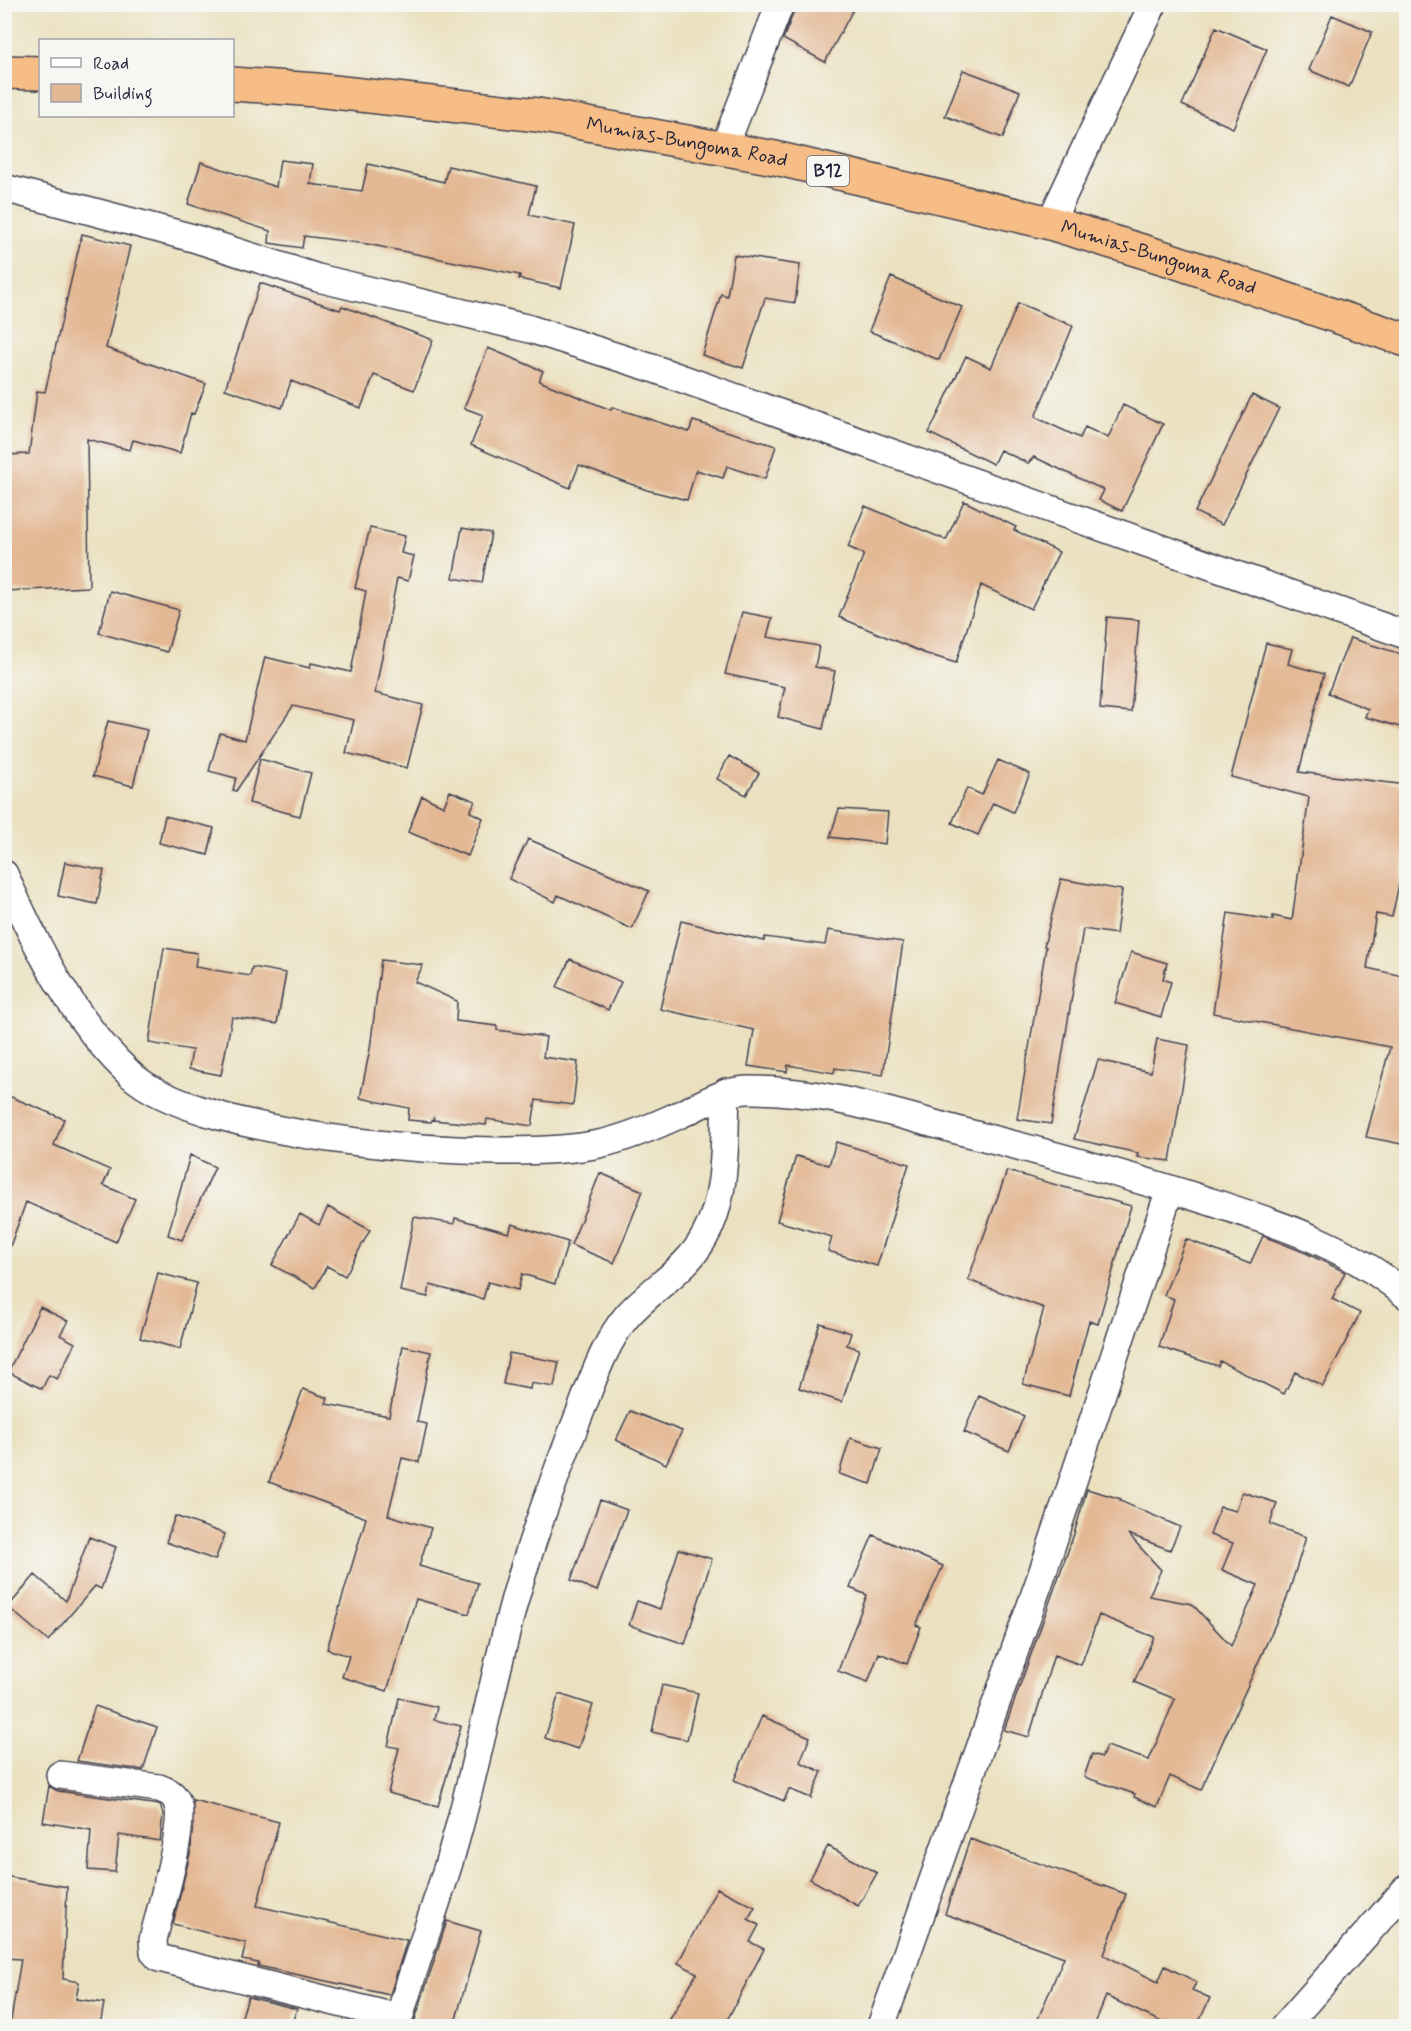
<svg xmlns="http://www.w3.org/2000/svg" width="1411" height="2031" font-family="Mynerve,sans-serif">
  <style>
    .building { fill: #e3b894 }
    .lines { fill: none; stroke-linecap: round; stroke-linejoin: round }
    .minor-casing { stroke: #403f4f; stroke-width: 30 }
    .trunk-casing { stroke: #403f4f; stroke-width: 36 }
    .minor { stroke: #fff; stroke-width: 27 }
    .trunk { stroke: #f6be86; stroke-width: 33 }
    .labels { text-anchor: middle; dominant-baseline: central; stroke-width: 5; stroke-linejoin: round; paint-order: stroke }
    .shield { fill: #f6f6f2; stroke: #626272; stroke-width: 1.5 }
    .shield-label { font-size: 18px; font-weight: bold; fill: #22223b }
    .street-label { font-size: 20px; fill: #22223b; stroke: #f6f6f2 }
  </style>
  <rect width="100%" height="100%" fill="#f6f6f2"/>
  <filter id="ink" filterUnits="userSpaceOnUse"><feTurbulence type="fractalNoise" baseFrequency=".0167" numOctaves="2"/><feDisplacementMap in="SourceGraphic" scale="12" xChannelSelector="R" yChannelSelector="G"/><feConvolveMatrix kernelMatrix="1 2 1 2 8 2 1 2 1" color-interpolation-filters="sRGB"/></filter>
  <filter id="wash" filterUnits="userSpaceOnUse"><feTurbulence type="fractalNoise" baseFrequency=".008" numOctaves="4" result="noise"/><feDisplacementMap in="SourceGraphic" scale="24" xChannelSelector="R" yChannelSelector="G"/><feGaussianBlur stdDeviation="1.35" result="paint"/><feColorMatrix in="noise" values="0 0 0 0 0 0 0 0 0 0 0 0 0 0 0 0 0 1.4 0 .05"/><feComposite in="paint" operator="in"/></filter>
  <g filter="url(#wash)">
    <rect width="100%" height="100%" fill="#ebe1c0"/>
    <g id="blocks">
      <path class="building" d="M 797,4 L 856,4 L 825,62 L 783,39 Z
        M 1332,15 L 1372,32 L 1349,87 L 1309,70 Z
        M 1216,27 L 1267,49 L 1233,128 L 1182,105 Z
        M 963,70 L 1020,91 L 1003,138 L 945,116 Z
        M 280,160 L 313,164 L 310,184 L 362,191 L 368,164 L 444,182 L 448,166 L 536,186 L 529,215 L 575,225 L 561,288 L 519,279 L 520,275 L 367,244 L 304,236 L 302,248 L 269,243 L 270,231 L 188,204 L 201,162 L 276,187 Z
        M 82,234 L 130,246 L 106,348 L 206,384 L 194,414 L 191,413 L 180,453 L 133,440 L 130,450 L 87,439 L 89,587 L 4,591 L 4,455 L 29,454 L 37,391 L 45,392 Z
        M 734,255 L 800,265 L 795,303 L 765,298 L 743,368 L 702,355 L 721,294 L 727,296 Z
        M 891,277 L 962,307 L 939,360 L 869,331 Z
        M 260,283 L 340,310 L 342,306 L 433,340 L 414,390 L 374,375 L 361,408 L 291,381 L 282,408 L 225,389 Z
        M 1018,303 L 1073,326 L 1035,417 L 1080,438 L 1085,427 L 1108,438 L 1123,405 L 1163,424 L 1122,511 L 1099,500 L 1104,490 L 1034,457 L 1028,463 L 1000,450 L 993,464 L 929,433 L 966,356 L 991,368 Z
        M 488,348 L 543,371 L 539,381 L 611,410 L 612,407 L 689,432 L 693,421 L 776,446 L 765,479 L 727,466 L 723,478 L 696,470 L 687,500 L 647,490 L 579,465 L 570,488 L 471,445 L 483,415 L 464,408 Z
        M 1252,395 L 1279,408 L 1222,525 L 1195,512 Z
        M 964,501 L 1016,527 L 1014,530 L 1059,552 L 1031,609 L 981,585 L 956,663 L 924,653 L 839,617 L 864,554 L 848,547 L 865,506 L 946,540 Z
        M 370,528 L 405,536 L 401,553 L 414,556 L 408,581 L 397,578 L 375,693 L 423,705 L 407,768 L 346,753 L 354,720 L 293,706 L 236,791 L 233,790 L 236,778 L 209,771 L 220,733 L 245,740 L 265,657 L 310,668 L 311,663 L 351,672 L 366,591 L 355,588 Z
        M 462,528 L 491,533 L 482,583 L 453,578 Z
        M 110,591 L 179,610 L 167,652 L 99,633 Z
        M 742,612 L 772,618 L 767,637 L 819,646 L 815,667 L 835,671 L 823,729 L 778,717 L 785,687 L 725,674 Z
        M 1107,617 L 1139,620 L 1131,712 L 1100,709 Z
        M 1350,638 L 1407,656 L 1407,729 L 1365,717 L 1368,709 L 1328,693 Z
        M 1266,643 L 1292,649 L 1288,664 L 1324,674 L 1299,772 L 1407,785 L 1407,847 L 1392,917 L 1376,914 L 1367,968 L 1407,977 L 1407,1145 L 1366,1137 L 1390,1047 L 1213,1013 L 1228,913 L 1273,920 L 1273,916 L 1292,920 L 1309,797 L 1231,777 Z
        M 108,721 L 147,730 L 133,786 L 93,776 Z
        M 729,756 L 759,773 L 746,795 L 717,779 Z
        M 260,759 L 311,773 L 300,816 L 249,803 Z
        M 998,760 L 1030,774 L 1013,812 L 993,803 L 978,835 L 952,823 L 967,788 L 982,795 Z
        M 450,791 L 475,801 L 470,812 L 483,818 L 468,856 L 408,832 L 422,796 L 444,806 Z
        M 839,809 L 888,812 L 885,844 L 830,837 Z
        M 165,816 L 214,828 L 208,855 L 159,843 Z
        M 528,839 L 649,891 L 632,929 L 558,895 L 555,902 L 509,879 Z
        M 65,862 L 104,870 L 97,904 L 58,896 Z
        M 1061,879 L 1122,890 L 1116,934 L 1083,929 L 1051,1124 L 1017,1119 L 1046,947 L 1044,946 Z
        M 681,921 L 764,941 L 765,937 L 825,945 L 828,930 L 903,942 L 883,1075 L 835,1068 L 834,1073 L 788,1065 L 787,1072 L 748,1066 L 754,1030 L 660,1009 Z
        M 164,948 L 197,953 L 195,967 L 250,976 L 252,967 L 286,973 L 277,1024 L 232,1017 L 221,1075 L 189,1069 L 192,1050 L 149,1043 Z
        M 1131,952 L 1167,963 L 1163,979 L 1171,982 L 1161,1017 L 1115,1003 Z
        M 570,959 L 621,982 L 608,1010 L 557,987 Z
        M 381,960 L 423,965 L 415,982 L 457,1001 L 456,1021 L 497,1026 L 497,1030 L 546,1037 L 543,1057 L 578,1062 L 573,1105 L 536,1100 L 532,1126 L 487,1119 L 486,1125 L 433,1120 L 434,1117 L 431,1122 L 408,1120 L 409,1108 L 360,1098 L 370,1049 Z
        M 1157,1039 L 1189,1045 L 1170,1161 L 1137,1157 L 1138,1153 L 1074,1139 L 1098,1060 L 1151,1072 Z
        M 4,1094 L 64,1119 L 54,1145 L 110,1170 L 103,1185 L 135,1199 L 116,1242 L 26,1202 L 8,1252 L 4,1251 Z
        M 836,1142 L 909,1164 L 877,1266 L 828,1251 L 832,1237 L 777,1221 L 796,1156 L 829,1165 Z
        M 190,1155 L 215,1167 L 182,1240 L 168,1235 Z
        M 1007,1171 L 1131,1206 L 1098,1324 L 1089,1321 L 1069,1396 L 1023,1384 L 1044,1308 L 968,1280 Z
        M 600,1173 L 643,1191 L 614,1263 L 571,1245 Z
        M 328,1207 L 370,1230 L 345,1276 L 327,1266 L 315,1288 L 272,1265 L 300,1214 L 319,1225 Z
        M 414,1217 L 454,1224 L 455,1218 L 509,1233 L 512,1224 L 568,1242 L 555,1284 L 522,1274 L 518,1290 L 488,1282 L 483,1299 L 430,1285 L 428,1297 L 400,1291 Z
        M 1263,1236 L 1306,1253 L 1345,1272 L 1332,1299 L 1360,1313 L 1323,1386 L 1295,1372 L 1284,1394 L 1220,1361 L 1218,1366 L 1159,1347 L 1174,1299 L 1164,1295 L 1186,1239 L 1250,1264 Z
        M 158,1273 L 197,1283 L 180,1349 L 140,1338 Z
        M 40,1307 L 68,1321 L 60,1335 L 75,1343 L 57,1379 L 49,1375 L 42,1389 L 8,1372 Z
        M 820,1323 L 851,1333 L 847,1345 L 859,1349 L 842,1402 L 799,1388 Z
        M 403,1346 L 431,1352 L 417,1422 L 427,1424 L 419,1462 L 402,1458 L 388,1515 L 431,1528 L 419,1566 L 478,1583 L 469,1614 L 416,1599 L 387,1691 L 342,1677 L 349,1656 L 327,1649 L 366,1518 L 269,1482 L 303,1389 L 328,1398 L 326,1404 L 389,1416 Z
        M 509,1353 L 559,1362 L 554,1387 L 531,1383 L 530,1389 L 503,1384 Z
        M 979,1396 L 1024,1416 L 1009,1451 L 964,1432 Z
        M 630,1411 L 682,1431 L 666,1464 L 616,1440 Z
        M 850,1438 L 882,1448 L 871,1484 L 839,1474 Z
        M 1087,1489 L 1121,1499 L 1120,1501 L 1180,1527 L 1170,1550 L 1128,1534 L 1161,1570 L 1149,1596 L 1192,1604 L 1231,1646 L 1258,1585 L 1222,1570 L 1233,1543 L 1210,1535 L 1220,1507 L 1236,1511 L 1242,1492 L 1277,1503 L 1270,1524 L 1306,1537 L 1287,1598 L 1201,1790 L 1170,1776 L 1157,1807 L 1134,1797 L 1135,1794 L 1084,1777 L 1092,1754 L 1102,1757 L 1106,1746 L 1149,1760 L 1175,1699 L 1134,1682 L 1154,1637 L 1099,1615 L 1081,1665 L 1054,1655 L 1029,1737 L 1004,1730 L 1074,1534 Z
        M 600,1500 L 627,1510 L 597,1591 L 571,1580 Z
        M 175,1516 L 225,1534 L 215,1560 L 166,1542 Z
        M 873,1535 L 943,1566 L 916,1625 L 921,1627 L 907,1664 L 879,1653 L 868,1682 L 838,1671 L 867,1595 L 850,1588 Z
        M 89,1537 L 116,1547 L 101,1589 L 95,1586 L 48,1641 L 8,1607 L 35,1575 L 66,1601 Z
        M 679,1549 L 712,1559 L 685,1644 L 629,1625 L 637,1601 L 660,1609 Z
        M 662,1685 L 698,1693 L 687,1740 L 652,1732 Z
        M 559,1694 L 593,1705 L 578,1749 L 545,1738 Z
        M 399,1698 L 437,1707 L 434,1720 L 461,1726 L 438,1806 L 388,1793 L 399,1748 L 388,1746 Z
        M 95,1706 L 157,1727 L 143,1770 L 77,1761 Z
        M 762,1716 L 810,1737 L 800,1762 L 822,1772 L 811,1798 L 789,1789 L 784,1801 L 734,1780 Z
        M 49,1786 L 58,1791 L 160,1805 L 163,1814 L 160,1841 L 119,1835 L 115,1872 L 88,1870 L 91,1830 L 43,1822 Z
        M 193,1800 L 279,1822 L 257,1906 L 407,1940 L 390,1995 L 258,1966 L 259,1963 L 242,1960 L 246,1943 L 173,1924 L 191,1850 Z
        M 970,1839 L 1126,1894 L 1104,1955 L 1158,1982 L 1165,1966 L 1197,1982 L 1192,1990 L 1210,1998 L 1197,2026 L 1170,2026 L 1106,1996 L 1094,2026 L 1035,2026 L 1064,1957 L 945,1914 Z
        M 828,1846 L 877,1873 L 858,1906 L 810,1879 Z
        M 4,1876 L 67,1887 L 63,1979 L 79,1982 L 76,1999 L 104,2003 L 100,2026 L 10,2026 L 21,1959 L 4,1958 Z
        M 717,1888 L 755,1907 L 748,1919 L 759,1925 L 750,1942 L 764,1949 L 724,2026 L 666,2026 L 697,1973 L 678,1963 Z
        M 447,1921 L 481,1931 L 454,2026 L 413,2026 Z
        M 248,1997 L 297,2009 L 291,2026 L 239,2026 Z"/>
    </g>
  </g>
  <g filter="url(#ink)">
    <use href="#blocks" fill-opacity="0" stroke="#403f4f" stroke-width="1.5"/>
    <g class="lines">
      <defs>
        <path id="minor" d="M 724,148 L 780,4
          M 4,188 L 193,238 L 318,278 L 530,329 L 652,368 L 1406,635
          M 1050,223 L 1153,4
          M 4,874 C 35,944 73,1021 130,1074 C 202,1141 503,1164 599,1144 C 627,1138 655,1126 681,1114 C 703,1104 722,1091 747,1090 C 824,1089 898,1115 972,1134 C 1051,1154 1130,1176 1208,1201 C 1279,1224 1349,1246 1406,1295
          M 60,1775 L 159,1788 C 167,1791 173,1793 177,1802 C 187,1823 159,1913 153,1940 L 154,1952 L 159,1958 L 399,2018
          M 397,2026 C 414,1963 439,1901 456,1838 C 478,1760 493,1680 514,1602 C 532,1537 556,1473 581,1410 C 593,1379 606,1340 628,1315 C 653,1287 687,1270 705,1236 C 728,1195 724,1138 726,1092
          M 881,2026 L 1041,1577 L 1170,1189
          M 1285,2026 L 1406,1889"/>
        <g id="trunk">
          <path d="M 4,72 L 40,73"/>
          <path id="s1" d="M 232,84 L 316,90 L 538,115 L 775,158 L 1050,223 L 1168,259 L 1406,340"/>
        </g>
      </defs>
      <use href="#minor" class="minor-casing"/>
      <use href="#trunk" class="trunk-casing"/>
      <use href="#minor" class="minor"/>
      <use href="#trunk" class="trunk"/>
    </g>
  </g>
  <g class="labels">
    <rect class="shield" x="807" y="156" width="42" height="30" rx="4.5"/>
    <g class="shield-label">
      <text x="828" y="171">B12</text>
    </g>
    <g class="street-label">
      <text stroke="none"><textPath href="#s1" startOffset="459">Mumias-Bungoma Road</textPath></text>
      <text stroke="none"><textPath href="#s1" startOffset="945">Mumias-Bungoma Road</textPath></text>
    </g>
  </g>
  <rect width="1411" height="2031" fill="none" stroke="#f6f6f2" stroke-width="24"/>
  <rect x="39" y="39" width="195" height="78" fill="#f6f6f2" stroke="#a1a1a9" stroke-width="1.5"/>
  <rect x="51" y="58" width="30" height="9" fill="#ffffff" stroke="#a1a1a9" stroke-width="1.5"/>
  <text x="93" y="69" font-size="18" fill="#22223b">Road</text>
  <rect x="51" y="84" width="30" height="18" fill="#e3b894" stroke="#a1a1a9" stroke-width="1.5"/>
  <text x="93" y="99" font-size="18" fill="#22223b">Building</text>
</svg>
